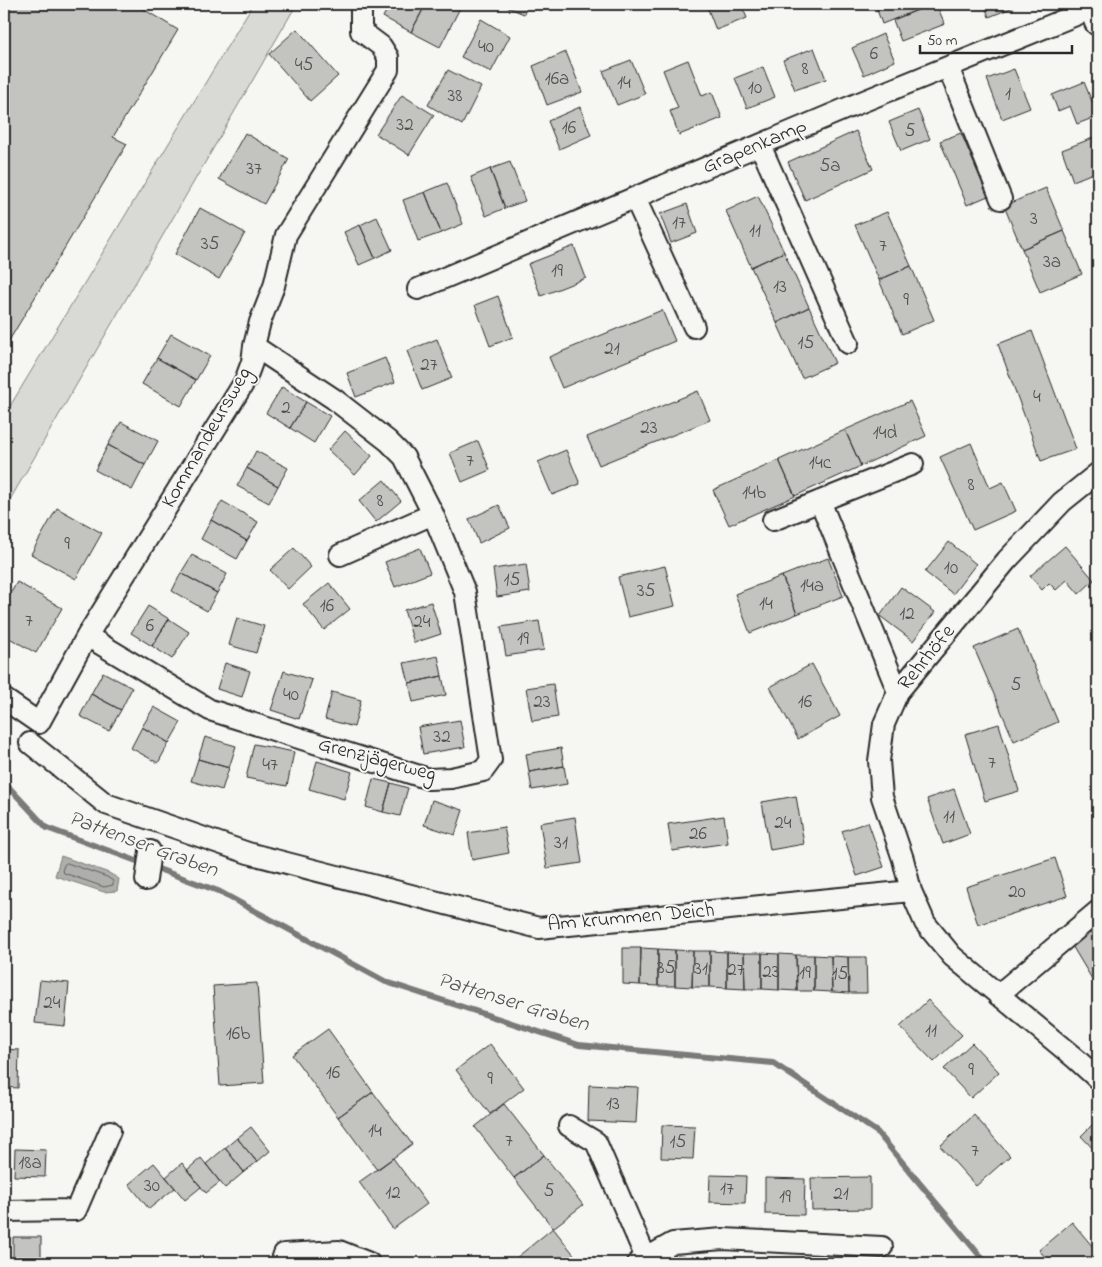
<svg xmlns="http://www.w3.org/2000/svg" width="1102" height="1267" font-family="'Indie Flower',sans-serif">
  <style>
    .green { fill: #d9d9d5; stroke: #828280 }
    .water { fill: #aeaeab; stroke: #7a7a78 }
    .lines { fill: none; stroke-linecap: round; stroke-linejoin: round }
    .shore { stroke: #5f5f5e; stroke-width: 1 }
    .stream { stroke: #7a7a78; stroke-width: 6 }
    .building { fill: #c3c3c0; stroke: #2b2b2b }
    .minor-casing { stroke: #2b2b2b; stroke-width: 24 }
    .major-casing { stroke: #2b2b2b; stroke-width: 30 }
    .minor { stroke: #f6f6f2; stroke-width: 20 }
    .major { stroke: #f6f6f2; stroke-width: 26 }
    .labels { text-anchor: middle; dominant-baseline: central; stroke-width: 4; stroke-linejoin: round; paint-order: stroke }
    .number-label { font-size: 19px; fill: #515150 }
    .street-label { font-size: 21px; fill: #2b2b2b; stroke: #f6f6f2 }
    .water-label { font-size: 22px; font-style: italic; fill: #525251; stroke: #f6f6f2 }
  </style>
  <rect width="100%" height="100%" fill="#f6f6f2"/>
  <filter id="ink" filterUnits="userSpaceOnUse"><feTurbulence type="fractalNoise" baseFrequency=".02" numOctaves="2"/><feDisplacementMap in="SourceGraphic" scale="10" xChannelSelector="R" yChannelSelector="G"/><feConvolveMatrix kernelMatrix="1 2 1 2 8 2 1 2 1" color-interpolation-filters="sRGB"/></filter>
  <g filter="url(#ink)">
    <path class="green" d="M 253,4 L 287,4 L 295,7 L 4,510 L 4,416 Z"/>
    <path class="water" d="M 61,856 L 109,873 L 119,879 L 117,891 L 104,892 L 55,876 Z"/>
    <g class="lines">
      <path class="shore" d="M 67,863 L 107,877 L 113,881 L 113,885 L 104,887 L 64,873 L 62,871 L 64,865 Z"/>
      <path class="stream" d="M 4,782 L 47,828 L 218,891 L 386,982 L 579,1045 L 773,1063 L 877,1132 L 986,1263"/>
    </g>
    <path class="building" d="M 4,4 L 135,4 L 178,30 L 113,137 L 127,144 L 4,349 Z
      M 390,4 L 426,4 L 411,32 L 383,17 Z
      M 426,4 L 462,4 L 440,47 L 411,32 Z
      M 500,4 L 528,4 L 524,14 Z
      M 706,4 L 741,4 L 747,18 L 716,30 Z
      M 875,4 L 920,4 L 922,8 L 882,24 Z
      M 933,4 L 936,4 L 945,24 L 901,41 L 893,20 Z
      M 984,4 L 1021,4 L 989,17 Z
      M 481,19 L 510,36 L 491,72 L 461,57 Z
      M 297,29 L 338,76 L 310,101 L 269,54 Z
      M 883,34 L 895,61 L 864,75 L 852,48 Z
      M 814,48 L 826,79 L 795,90 L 783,60 Z
      M 566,52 L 582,92 L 547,105 L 533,66 Z
      M 631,60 L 645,94 L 617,105 L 603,71 Z
      M 688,60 L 702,96 L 712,92 L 722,118 L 679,135 L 670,111 L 678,108 L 663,70 Z
      M 763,67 L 775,97 L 747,108 L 735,78 Z
      M 1014,69 L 1030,108 L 1002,119 L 987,79 Z
      M 448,70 L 481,87 L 462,125 L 428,105 Z
      M 1084,82 L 1098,116 L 1077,124 L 1070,106 L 1058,111 L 1052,95 Z
      M 402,95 L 434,115 L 409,155 L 376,134 Z
      M 580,107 L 591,135 L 559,149 L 548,121 Z
      M 918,110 L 930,139 L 901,151 L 889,122 Z
      M 856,131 L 873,169 L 805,200 L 788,162 Z
      M 245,133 L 289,159 L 264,204 L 219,179 Z
      M 961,133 L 988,196 L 967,205 L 940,141 Z
      M 1098,136 L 1098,171 L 1073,181 L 1062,150 Z
      M 510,162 L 525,201 L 505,208 L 490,169 Z
      M 490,169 L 505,208 L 486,216 L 471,177 Z
      M 447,183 L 463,224 L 441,233 L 425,192 Z
      M 1046,188 L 1064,231 L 1022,249 L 1004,206 Z
      M 425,192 L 441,233 L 418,241 L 403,200 Z
      M 758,196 L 784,252 L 751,267 L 726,211 Z
      M 687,204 L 697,233 L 671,243 L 660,214 Z
      M 200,208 L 245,233 L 219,279 L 175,254 Z
      M 887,212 L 911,266 L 879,280 L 855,225 Z
      M 377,217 L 392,250 L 375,258 L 360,225 Z
      M 360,225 L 375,258 L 359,265 L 344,232 Z
      M 1064,231 L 1082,274 L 1040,292 L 1022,249 Z
      M 574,246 L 586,278 L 541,296 L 528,264 Z
      M 784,252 L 809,307 L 777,323 L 751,267 Z
      M 911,266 L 934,320 L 902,334 L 879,280 Z
      M 498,296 L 513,337 L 490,346 L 475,305 Z
      M 809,307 L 835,363 L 802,378 L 777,323 Z
      M 662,310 L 675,341 L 562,388 L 549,357 Z
      M 1032,331 L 1076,449 L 1041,461 L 998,344 Z
      M 171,334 L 210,356 L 196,380 L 157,358 Z
      M 437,339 L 452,378 L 422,390 L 407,351 Z
      M 157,358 L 196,380 L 181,406 L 142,384 Z
      M 385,358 L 395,382 L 356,397 L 347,373 Z
      M 282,387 L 306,402 L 290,428 L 266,413 Z
      M 698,391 L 710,420 L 599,465 L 587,437 Z
      M 910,401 L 926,436 L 861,466 L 845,430 Z
      M 306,402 L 330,416 L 314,443 L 290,428 Z
      M 121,422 L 158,441 L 145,465 L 108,445 Z
      M 845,430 L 861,466 L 795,496 L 779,460 Z
      M 345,431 L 372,456 L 355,475 L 328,450 Z
      M 478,441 L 490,470 L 462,482 L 450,453 Z
      M 971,443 L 990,488 L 1003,482 L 1016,511 L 973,530 L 940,457 Z
      M 108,445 L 145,465 L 132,490 L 95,470 Z
      M 566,450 L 580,484 L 552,495 L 538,462 Z
      M 256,451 L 288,468 L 278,486 L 247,468 Z
      M 779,460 L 795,496 L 729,525 L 713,490 Z
      M 247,468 L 278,486 L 269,503 L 237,486 Z
      M 384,480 L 401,501 L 376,522 L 359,501 Z
      M 222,501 L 258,522 L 247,541 L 211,520 Z
      M 499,505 L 510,528 L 479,543 L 469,519 Z
      M 57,508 L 102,533 L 76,579 L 31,554 Z
      M 211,520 L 247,541 L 237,559 L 201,539 Z
      M 949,542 L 976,564 L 953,594 L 925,572 Z
      M 1065,546 L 1094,580 L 1079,594 L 1067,580 L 1056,590 L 1049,583 L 1042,590 L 1030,576 Z
      M 294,548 L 311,567 L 288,589 L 270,570 Z
      M 420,548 L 430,573 L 395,587 L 385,562 Z
      M 192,555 L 227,574 L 217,593 L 181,573 Z
      M 828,558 L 843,596 L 797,614 L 782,576 Z
      M 526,564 L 530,592 L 497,597 L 493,569 Z
      M 665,566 L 675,606 L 628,617 L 618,577 Z
      M 181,573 L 217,593 L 207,611 L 172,591 Z
      M 782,576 L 797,614 L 750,633 L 735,594 Z
      M 17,582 L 62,608 L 36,653 L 4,635 L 4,605 Z
      M 329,583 L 350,609 L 324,630 L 303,604 Z
      M 901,587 L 935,612 L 913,641 L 880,616 Z
      M 431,602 L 441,634 L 414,643 L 404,610 Z
      M 148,606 L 169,619 L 152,646 L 131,633 Z
      M 237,618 L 264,626 L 256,653 L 229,645 Z
      M 169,619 L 189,632 L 172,659 L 152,646 Z
      M 539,621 L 544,650 L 506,656 L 501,627 Z
      M 1018,629 L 1058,722 L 1014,741 L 974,648 Z
      M 438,656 L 442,676 L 409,683 L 404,663 Z
      M 225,663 L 250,671 L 242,697 L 217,689 Z
      M 812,664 L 840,716 L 798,739 L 770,687 Z
      M 284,671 L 312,680 L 299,719 L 271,710 Z
      M 103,672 L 132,688 L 121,710 L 91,694 Z
      M 442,676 L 446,695 L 413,702 L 409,683 Z
      M 553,684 L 558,717 L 532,721 L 526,688 Z
      M 332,692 L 361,700 L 354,727 L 325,719 Z
      M 91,694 L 121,710 L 109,731 L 80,716 Z
      M 154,707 L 181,722 L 169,743 L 142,727 Z
      M 460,720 L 465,747 L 423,754 L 418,727 Z
      M 999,724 L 1019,791 L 985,801 L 965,734 Z
      M 142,727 L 169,743 L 158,763 L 131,748 Z
      M 205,737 L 236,746 L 229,768 L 198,759 Z
      M 254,744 L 294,752 L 287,786 L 246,778 Z
      M 561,748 L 564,766 L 529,772 L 526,754 Z
      M 198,759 L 229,768 L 222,790 L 191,781 Z
      M 317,761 L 352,772 L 344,799 L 309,789 Z
      M 564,766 L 567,784 L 532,790 L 529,772 Z
      M 373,779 L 391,783 L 383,812 L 366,807 Z
      M 391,783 L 408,788 L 400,816 L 383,812 Z
      M 954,789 L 970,834 L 943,844 L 927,799 Z
      M 796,796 L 804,844 L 770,850 L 762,802 Z
      M 432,800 L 463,810 L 455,835 L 424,825 Z
      M 724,816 L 728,843 L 672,851 L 668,824 Z
      M 575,817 L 582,863 L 547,868 L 540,823 Z
      M 868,822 L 884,867 L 857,876 L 842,831 Z
      M 504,827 L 509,853 L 472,860 L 468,833 Z
      M 1055,858 L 1067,896 L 978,925 L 966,887 Z
      M 1098,928 L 1098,989 L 1071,944 Z
      M 623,948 L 641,948 L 640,985 L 623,984 Z
      M 641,948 L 658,949 L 658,986 L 640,985 Z
      M 658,949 L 675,950 L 675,986 L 658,986 Z
      M 675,950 L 693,951 L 692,987 L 675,986 Z
      M 693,951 L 710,951 L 710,987 L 692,987 Z
      M 710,951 L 727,952 L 727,988 L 710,987 Z
      M 727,952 L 744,953 L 745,989 L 727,988 Z
      M 744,953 L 762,953 L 762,989 L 745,989 Z
      M 762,953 L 779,954 L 779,990 L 762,989 Z
      M 779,954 L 796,955 L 797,991 L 779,990 Z
      M 796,955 L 814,955 L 814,991 L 797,991 Z
      M 814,955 L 831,956 L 832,992 L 814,991 Z
      M 831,956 L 848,957 L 849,993 L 832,992 Z
      M 848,957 L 866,957 L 867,993 L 849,993 Z
      M 40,980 L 69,983 L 65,1026 L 35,1023 Z
      M 257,983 L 264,1083 L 220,1086 L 213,986 Z
      M 928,1000 L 962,1035 L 934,1062 L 900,1027 Z
      M 328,1029 L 373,1092 L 338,1117 L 292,1055 Z
      M 972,1043 L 999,1072 L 971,1098 L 944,1069 Z
      M 490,1044 L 524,1088 L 490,1114 L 456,1070 Z
      M 4,1049 L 19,1050 L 18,1088 L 4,1087 Z
      M 589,1085 L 638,1087 L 636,1123 L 588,1121 Z
      M 373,1092 L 412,1144 L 377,1170 L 338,1117 Z
      M 504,1104 L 544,1155 L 514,1178 L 475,1127 Z
      M 974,1115 L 1010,1156 L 976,1186 L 940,1146 Z
      M 1098,1119 L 1098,1154 L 1081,1136 Z
      M 662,1125 L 695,1126 L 693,1159 L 661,1158 Z
      M 251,1127 L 270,1151 L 257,1162 L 237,1138 Z
      M 237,1138 L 257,1162 L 244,1172 L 225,1148 Z
      M 225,1148 L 244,1172 L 225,1188 L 206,1164 Z
      M 15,1149 L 46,1150 L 45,1177 L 14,1176 Z
      M 544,1155 L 583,1205 L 553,1228 L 514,1178 Z
      M 201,1158 L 220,1182 L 206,1193 L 187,1170 Z
      M 393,1158 L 427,1204 L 393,1229 L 359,1182 Z
      M 154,1163 L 175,1188 L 149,1209 L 129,1184 Z
      M 182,1163 L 201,1187 L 185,1200 L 166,1177 Z
      M 710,1175 L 746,1176 L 745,1203 L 709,1202 Z
      M 870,1177 L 870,1209 L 812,1210 L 811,1178 Z
      M 765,1178 L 805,1179 L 804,1215 L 765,1214 Z
      M 1072,1222 L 1098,1253 L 1098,1263 L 1050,1263 L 1039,1250 Z
      M 553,1228 L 579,1261 L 576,1263 L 510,1263 Z
      M 13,1237 L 41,1237 L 41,1263 L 13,1263 Z"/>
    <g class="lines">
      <defs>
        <path id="minor" d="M 948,67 L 1001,199
          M 760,145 L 848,343
          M 635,198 L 694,327
          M 418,289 L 859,103 L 1093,8
          M 820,501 L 898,692
          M 773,520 L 913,464
          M 340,555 L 433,514
          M 87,636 L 210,710 L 429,779 L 451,778 L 483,771 L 491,760 L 465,592 L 433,514 L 404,457 L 388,441 L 334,399 L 254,346
          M 4,699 L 39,723 L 87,636 L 245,381 L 252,362 L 254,346 L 260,322 L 274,286 L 286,235 L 388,70 L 388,57 L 381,46 L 361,31 L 361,7 L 362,4
          M 30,743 L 106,804 L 248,853 L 539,928 L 911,891 L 925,923 L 952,956 L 1076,1059 L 1098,1079
          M 146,880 L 150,851
          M 911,891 L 903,859 L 882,797 L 879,761 L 884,724 L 898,692 L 1007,560 L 1062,502 L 1098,473
          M 998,995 L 1098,911
          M 569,1126 L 596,1142 L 646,1258
          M 4,1211 L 76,1210 L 110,1131
          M 281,1263 L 284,1254 L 339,1251 L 369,1263
          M 638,1263 L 673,1243 L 723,1239 L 882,1247"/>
        <path id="major" d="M 1091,4 L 1098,22"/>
      </defs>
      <use href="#minor" class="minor-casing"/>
      <use href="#major" class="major-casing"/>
      <use href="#minor" class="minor"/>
      <use href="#major" class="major"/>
    </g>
  </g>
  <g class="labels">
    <g class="number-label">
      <text x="486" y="47">40</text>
      <text x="874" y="54">6</text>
      <text x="304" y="65">45</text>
      <text x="805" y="69">8</text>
      <text x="557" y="79">16a</text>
      <text x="624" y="83">14</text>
      <text x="755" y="88">10</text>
      <text x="1008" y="94">1</text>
      <text x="455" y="96">38</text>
      <text x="405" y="125">32</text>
      <text x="569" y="128">16</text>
      <text x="910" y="131">5</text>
      <text x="830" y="166">5a</text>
      <text x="254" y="169">37</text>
      <text x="1034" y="219">3</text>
      <text x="679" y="223">17</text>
      <text x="755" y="231">11</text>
      <text x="210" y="244">35</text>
      <text x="883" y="246">7</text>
      <text x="1052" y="262">3a</text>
      <text x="557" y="271">19</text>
      <text x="780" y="287">13</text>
      <text x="906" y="300">9</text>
      <text x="806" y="343">15</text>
      <text x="612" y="349">21</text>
      <text x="429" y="365">27</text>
      <text x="1037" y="397">4</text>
      <text x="286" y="408">2</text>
      <text x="649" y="428">23</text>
      <text x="885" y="433">14d</text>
      <text x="470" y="461">7</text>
      <text x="820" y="463">14c</text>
      <text x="971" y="485">8</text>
      <text x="754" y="493">14b</text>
      <text x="380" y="501">8</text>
      <text x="67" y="544">9</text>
      <text x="951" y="568">10</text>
      <text x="512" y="580">15</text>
      <text x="812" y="586">14a</text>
      <text x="646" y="591">35</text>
      <text x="766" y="604">14</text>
      <text x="327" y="606">16</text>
      <text x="907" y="614">12</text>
      <text x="29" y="621">7</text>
      <text x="422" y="622">24</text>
      <text x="150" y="626">6</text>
      <text x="523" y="639">19</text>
      <text x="1016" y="685">5</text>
      <text x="291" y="695">40</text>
      <text x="542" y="702">23</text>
      <text x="805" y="702">16</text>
      <text x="442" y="737">32</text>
      <text x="992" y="763">7</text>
      <text x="270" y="765">47</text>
      <text x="949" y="817">11</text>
      <text x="783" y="823">24</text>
      <text x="698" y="834">26</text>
      <text x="561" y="843">31</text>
      <text x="1017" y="892">20</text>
      <text x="666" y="968">35</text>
      <text x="701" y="969">31</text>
      <text x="736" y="970">27</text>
      <text x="771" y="972">23</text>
      <text x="805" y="973">19</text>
      <text x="840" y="974">15</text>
      <text x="52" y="1003">24</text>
      <text x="931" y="1031">11</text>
      <text x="238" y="1034">16b</text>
      <text x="971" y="1070">9</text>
      <text x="333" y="1073">16</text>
      <text x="490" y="1079">9</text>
      <text x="613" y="1104">13</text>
      <text x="375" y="1131">14</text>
      <text x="509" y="1141">7</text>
      <text x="678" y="1142">15</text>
      <text x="975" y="1151">7</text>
      <text x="30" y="1163">18a</text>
      <text x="152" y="1186">30</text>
      <text x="727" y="1189">17</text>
      <text x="549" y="1191">5</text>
      <text x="393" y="1193">12</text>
      <text x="841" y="1194">21</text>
      <text x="785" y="1197">19</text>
    </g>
    <g class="street-label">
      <text transform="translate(755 147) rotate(-23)">Grapenkamp</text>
      <text transform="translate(207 438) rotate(-60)">Kommandeursweg</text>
      <text transform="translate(927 658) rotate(-51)">Rehrhöfe</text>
      <text transform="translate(377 760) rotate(15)">Grenzjägerweg</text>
      <text transform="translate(631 918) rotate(-5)">Am krummen Deich</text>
    </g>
    <g class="water-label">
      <text transform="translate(143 845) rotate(20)">Pattenser Graben</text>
      <text transform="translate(513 1003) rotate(17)">Pattenser Graben</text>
    </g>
  </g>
  <rect width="1102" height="1267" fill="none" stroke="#f6f6f2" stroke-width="20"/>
  <rect x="10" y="10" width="1082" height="1247" fill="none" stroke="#2b2b2b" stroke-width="2" filter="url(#ink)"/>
  <path d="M920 45v8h152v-8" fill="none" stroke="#2b2b2b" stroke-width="2.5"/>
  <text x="927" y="45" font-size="15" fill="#2b2b2b" stroke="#f6f6f2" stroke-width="4" paint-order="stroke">50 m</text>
</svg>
